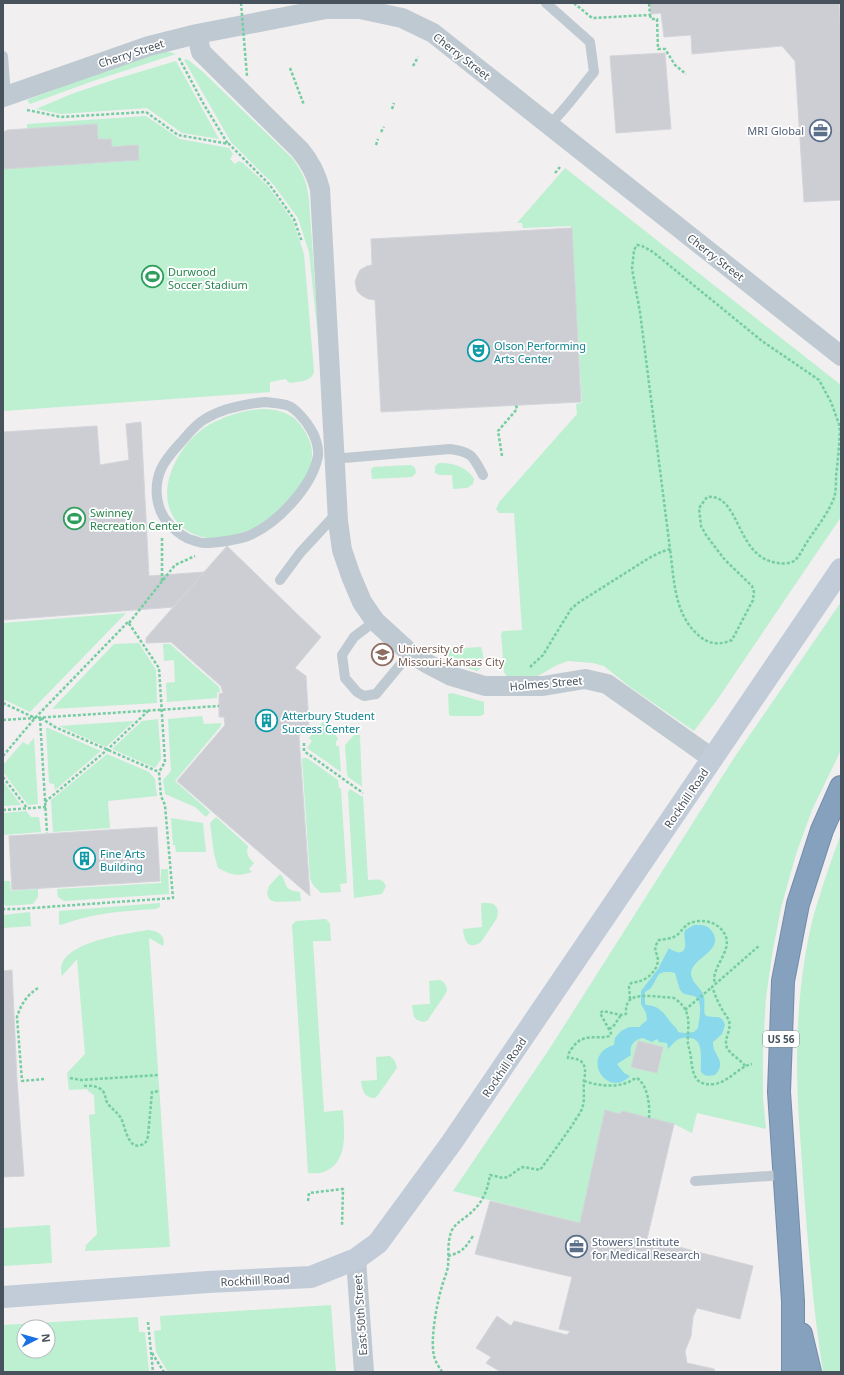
<svg xmlns="http://www.w3.org/2000/svg" width="844" height="1375" font-family="'Noto Sans',sans-serif">
  <style>
    .green { fill: #bdefd1; fill-rule: evenodd }
    .water { fill: #8ad8ec; fill-rule: evenodd }
    .building { fill: #ccced4; stroke: #d3d5da }
    .lines { fill: none; stroke-linecap: round; stroke-linejoin: round }
    .highway-casing { stroke: #728caa; stroke-width: 24 }
    .path { stroke: #75cda2; stroke-width: 2.5; stroke-dasharray: 3 2; stroke-linecap: butt }
    .lane { stroke: #bfc9d1; stroke-width: 10 }
    .street { stroke: #bfc9d1; stroke-width: 20 }
    .secondary { stroke: #c1ccd8; stroke-width: 22 }
    .highway { stroke: #86a1be; stroke-width: 22 }
    .path-bridge { stroke: #75cda2; stroke-width: 2.5; stroke-dasharray: 3 2; stroke-linecap: butt }
    .labels { text-anchor: middle; dominant-baseline: central; stroke-width: 3.5; stroke-linejoin: round; paint-order: stroke }
    .shield { fill: #fff; stroke: #7e868d; stroke-width: 1 }
    .shield-label { font-size: 10px; font-weight: bold; fill: #47525c }
    .street-label { font-size: 11px; fill: #47525c; stroke: #fff }
    .service-label { font-size: 11px; fill: #4e5e75; stroke: #fff; text-anchor: end }
    .leisure-label { font-size: 11px; fill: #27864d; stroke: #fff; text-anchor: start }
    .culture-label { font-size: 11px; fill: #0d838f; stroke: #fff; text-anchor: start }
    .education-label { font-size: 11px; fill: #785e54; stroke: #fff; text-anchor: start }
  </style>
  <rect width="100%" height="100%" fill="#f1efef"/>
  <path class="green" d="M 163,52 L 170,52 L 176,54 L 93,81 L 30,104 L 27,100 L 111,68 Z
    M 187,59 L 202,71 L 292,158 C 303,173 307,181 309,200 L 320,356 L 309,252 L 298,218 L 273,184 L 231,142 L 184,60 Z
    M 176,61 L 219,139 L 182,133 L 147,108 L 61,114 L 36,109 L 74,93 L 116,79 Z
    M 146,116 L 180,139 L 229,148 L 233,154 L 230,159 L 235,164 L 239,161 L 243,163 L 267,185 L 293,221 L 304,254 L 314,372 C 311,382 300,381 291,383 L 288,382 L 286,379 L 270,382 L 270,392 L 3,411 L 3,132 L 8,130 L 27,129 L 27,124 Z
    M 565,168 L 841,385 L 841,517 L 717,700 L 694,731 L 630,687 L 604,666 L 593,663 L 568,661 L 557,665 L 536,677 L 508,678 L 504,672 L 501,634 L 503,631 L 522,630 L 514,513 L 499,513 L 496,509 L 500,501 L 577,414 L 576,404 L 582,403 L 571,226 L 523,228 L 522,223 L 517,223 Z
    M 261,409 C 279,409 294,413 304,430 C 308,437 312,444 312,453 C 313,481 279,515 256,527 C 243,533 227,538 212,538 C 199,538 186,532 177,522 C 153,493 177,447 204,428 C 221,417 241,411 261,409 Z
    M 439,463 C 451,462 468,467 474,479 L 473,484 L 467,488 L 453,489 L 452,475 L 439,475 L 435,473 L 435,466 Z
    M 410,465 L 413,466 L 415,468 L 416,473 L 412,477 L 372,479 L 371,470 L 373,467 Z
    M 841,602 L 841,750 L 812,810 L 796,854 L 781,908 L 772,955 L 766,998 L 763,1047 L 763,1098 L 766,1129 L 697,1113 L 692,1133 L 674,1124 L 622,1111 L 580,1223 L 453,1191 L 550,1048 L 734,758 Z
    M 126,613 L 30,712 L 3,699 L 3,623 Z
    M 139,643 L 156,670 L 157,703 L 52,709 L 114,644 Z
    M 163,644 L 170,644 L 219,687 L 220,692 L 217,693 L 217,698 L 167,702 L 166,683 L 175,682 L 174,660 L 164,661 Z
    M 481,647 C 484,655 485,667 477,671 L 451,663 C 445,660 444,657 446,651 L 448,649 Z
    M 452,693 L 484,702 L 484,714 L 480,716 L 450,716 L 449,714 L 448,694 Z
    M 202,716 L 204,724 L 221,723 L 221,726 L 175,781 L 210,812 L 206,817 L 195,807 L 165,794 L 163,780 L 171,771 L 168,719 Z
    M 158,719 L 161,759 L 155,768 L 112,749 L 142,721 Z
    M 325,719 L 335,733 L 338,740 L 336,741 L 336,746 L 339,746 L 341,772 L 307,748 L 312,741 L 309,738 Z
    M 134,721 L 106,747 L 59,726 Z
    M 46,728 L 48,728 L 101,751 L 55,790 L 54,784 L 49,783 Z
    M 355,734 L 360,735 L 362,786 L 361,786 L 348,777 L 347,774 L 345,745 Z
    M 34,738 L 38,804 L 28,805 L 3,772 L 3,765 L 23,742 L 28,745 Z
    M 107,754 L 149,772 L 155,779 L 157,796 L 108,801 L 110,828 L 53,832 L 51,800 Z
    M 302,758 L 307,758 L 338,780 L 339,788 L 341,789 L 347,883 L 340,884 L 341,892 L 321,893 L 313,885 L 310,878 Z
    M 3,781 L 21,805 L 3,806 Z
    M 350,789 L 361,796 L 363,796 L 368,880 C 376,880 382,877 386,886 L 382,894 L 354,898 L 348,792 Z
    M 26,811 L 31,817 L 39,817 L 41,832 L 3,835 L 3,813 Z
    M 216,817 L 248,846 C 246,854 248,857 254,863 L 249,869 L 252,872 C 237,877 232,875 218,868 L 214,854 L 210,823 Z
    M 171,818 L 203,823 L 206,852 L 176,852 L 175,845 L 173,845 Z
    M 841,834 L 841,1372 L 823,1372 C 813,1308 808,1244 803,1179 C 801,1142 797,1105 797,1067 C 797,1017 801,964 814,914 C 822,887 831,860 841,834 Z
    M 161,869 L 168,869 L 169,894 L 64,901 L 58,897 L 57,889 L 161,883 Z
    M 280,874 C 289,883 281,890 300,892 L 301,901 L 276,902 L 270,900 L 267,894 L 269,886 Z
    M 3,881 L 10,881 L 11,891 L 38,889 L 38,897 L 33,904 L 6,906 L 3,903 Z
    M 160,903 L 160,907 L 155,909 C 123,911 92,913 61,925 L 59,924 L 59,911 Z
    M 481,903 C 489,903 496,902 498,911 L 497,918 L 481,942 C 468,951 464,940 463,929 L 482,927 Z
    M 30,912 L 31,926 L 3,928 L 3,915 Z
    M 326,919 L 330,924 L 331,941 L 313,941 L 324,1112 L 343,1110 C 344,1132 349,1162 324,1172 C 319,1174 313,1173 308,1173 L 292,925 L 296,921 Z
    M 148,930 C 158,931 166,935 163,946 L 149,938 L 170,1247 L 85,1251 L 86,1245 L 97,1234 L 89,1115 L 95,1114 L 94,1095 L 88,1091 L 87,1089 L 69,1090 L 67,1073 L 85,1054 L 77,959 L 62,976 C 52,942 127,934 148,930 Z
    M 440,980 C 444,982 447,985 447,990 C 446,995 431,1014 428,1020 L 424,1022 L 417,1020 L 414,1017 L 412,1005 L 430,1004 L 429,981 Z
    M 390,1056 L 395,1061 L 397,1068 L 378,1095 L 375,1098 C 364,1098 362,1090 361,1081 L 377,1080 L 376,1057 Z
    M 50,1225 L 52,1263 L 3,1266 L 3,1228 Z
    M 331,1305 L 336,1372 L 168,1372 L 156,1352 L 154,1331 L 161,1330 L 160,1316 Z
    M 138,1317 L 139,1332 L 145,1332 L 149,1372 L 3,1372 L 3,1325 ZM 24,1327 L 48,1327 L 48,1351 L 24,1351 Z"/>
  <path class="water" d="M 694,925 C 701,925 706,924 711,930 C 727,950 692,957 691,973 C 691,982 700,987 703,994 C 706,1001 703,1008 705,1015 C 714,1020 721,1012 725,1025 L 722,1034 L 713,1042 C 712,1055 728,1061 715,1075 C 709,1076 705,1077 701,1072 C 700,1061 705,1038 689,1038 C 685,1037 680,1038 677,1040 C 674,1042 671,1046 668,1049 L 667,1043 L 659,1042 L 657,1039 L 652,1042 L 643,1038 C 634,1039 629,1046 631,1055 L 617,1064 L 624,1073 L 630,1076 C 607,1100 579,1055 614,1045 L 615,1038 L 621,1031 L 629,1027 L 639,1027 L 647,1020 L 646,1013 L 641,1004 L 641,991 L 658,969 L 669,948 C 674,952 683,956 685,947 C 686,941 683,936 685,930 ZM 664,972 L 671,972 L 675,973 L 680,990 L 684,994 C 687,995 691,995 694,996 C 704,1000 699,1020 698,1028 L 694,1032 L 684,1033 L 678,1032 C 677,1028 675,1027 672,1024 C 664,1014 661,1006 646,1005 L 645,1003 L 645,992 L 651,988 L 659,974 Z"/>
  <path class="building" d="M 650,3 L 839,3 L 841,39 L 841,200 L 804,202 L 795,61 L 782,46 L 692,54 L 691,35 L 664,37 L 661,13 L 651,14 Z
    M 665,53 L 671,129 L 616,133 L 610,56 Z
    M 97,124 L 98,139 L 111,139 L 112,147 L 138,145 L 139,160 L 3,169 L 3,132 L 8,130 Z
    M 572,228 L 581,402 L 381,412 L 375,300 L 368,299 L 361,295 L 357,291 L 355,282 L 357,276 L 360,270 L 367,266 L 372,265 L 371,239 Z
    M 141,422 L 149,576 L 204,572 L 174,607 L 3,620 L 3,432 L 97,426 L 100,465 L 129,460 L 126,424 Z
    M 227,546 L 321,637 L 295,668 L 306,676 L 309,726 L 299,736 L 310,896 L 177,781 L 225,725 L 224,717 L 219,717 L 219,694 L 223,693 L 221,686 L 171,642 L 146,643 L 146,638 Z
    M 157,827 L 160,881 L 12,890 L 9,836 Z
    M 12,970 L 17,1080 L 24,1176 L 3,1177 L 3,971 Z
    M 638,1041 L 663,1047 L 657,1073 L 631,1067 Z
    M 605,1110 L 620,1114 L 622,1111 L 674,1124 L 647,1239 L 753,1266 L 740,1319 L 697,1308 L 693,1317 L 691,1336 L 685,1351 L 687,1363 L 714,1369 L 715,1372 L 501,1372 L 486,1363 L 491,1357 L 476,1348 L 497,1316 L 511,1326 L 514,1321 L 567,1335 L 570,1331 L 559,1329 L 572,1277 L 475,1254 L 490,1201 L 580,1223 Z"/>
  <g class="lines">
    <defs>
      <path id="highway" d="M 801,1334 L 810,1372
        M 793,1372 L 793,1301 L 779,1092 L 783,981 L 798,904 L 822,830 L 841,787"/>
    </defs>
    <use href="#highway" class="highway-casing"/>
    <path class="path" d="M 574,3 L 592,18 L 650,15 L 649,3
      M 650,15 L 651,19 L 657,19 L 658,49 L 665,49 L 675,65 L 686,74
      M 179,58 L 203,103 L 228,144
      M 413,66 L 418,57
      M 290,68 L 304,105
      M 392,109 L 394,103
      M 27,110 L 61,117 L 146,112 L 178,135 L 229,144 L 269,184 L 294,219 L 302,242
      M 381,132 L 384,127
      M 376,145 L 378,139
      M 555,173 L 560,167
      M 502,456 L 498,431 L 517,409 L 516,405
      M 162,581 L 162,538
      M 129,623 L 175,565 L 195,556
      M 530,667 L 543,655 L 571,609 L 578,603 L 649,558 L 661,552 L 670,549 L 640,312 L 632,269 L 634,250 L 637,245 L 642,246 L 653,252 L 762,341 L 819,380 L 831,402 L 839,424 L 840,431 C 839,446 838,461 836,476 C 836,483 836,492 834,498 C 828,514 816,528 807,542 C 803,548 800,556 795,560 C 791,564 783,564 778,563 C 735,558 741,493 707,497 L 699,508 L 701,526 L 706,535 L 725,560 L 752,586 L 754,592 L 753,600 L 732,640 C 718,646 707,644 696,633 C 674,612 674,578 670,549
      M 3,703 L 35,718
      M 40,718 L 47,833
      M 41,718 L 55,727 L 159,772
      M 3,720 L 219,706
      M 304,743 L 304,751 L 363,793
      M 3,756 L 35,718 L 128,622 L 159,668 L 165,762 L 159,772 L 161,796 L 165,805 L 173,898 L 18,909 L 3,909
      M 3,777 L 27,808
      M 45,802 L 107,750 L 148,711
      M 3,810 L 46,807
      M 38,988 C 27,995 21,1004 17,1017 L 22,1081 L 44,1079
      M 630,999 L 629,987 L 631,983 C 635,982 639,982 643,980 C 650,977 658,968 658,960 C 657,951 652,950 659,940 C 665,939 672,939 677,935 C 682,931 686,923 693,922 C 702,920 712,921 719,927 C 741,947 709,965 715,984
      M 685,1010 L 712,987
      M 609,1029 L 613,1027 L 621,1015
      M 745,1066 C 740,1059 731,1055 727,1048 C 723,1039 732,1030 729,1021 C 727,1016 723,1012 721,1007 C 717,1001 715,994 712,987 L 760,945
      M 70,1078 L 81,1080 L 159,1075
      M 584,1081 C 596,1085 613,1088 626,1083 C 630,1082 633,1079 637,1078 C 648,1086 650,1105 649,1118
      M 84,1086 C 90,1085 97,1086 102,1090 C 106,1094 105,1100 108,1104 C 112,1109 117,1112 121,1118 C 125,1126 128,1150 141,1145 C 146,1144 147,1140 148,1136 L 152,1092 L 160,1091
      M 308,1201 L 309,1193 L 343,1189 L 342,1225
      M 448,1256 C 463,1252 465,1248 473,1236
      M 148,1322 L 153,1372
      M 152,1353 L 164,1372
      M 442,1372 C 439,1367 435,1361 434,1356 C 430,1339 437,1303 442,1286 C 444,1279 447,1273 448,1266 C 449,1254 447,1241 452,1230 C 456,1223 461,1221 467,1216 C 482,1204 487,1193 490,1175 L 503,1178 L 508,1177 L 519,1169 L 523,1167 L 540,1170 C 551,1155 562,1140 573,1124 C 576,1118 582,1112 583,1105 C 585,1097 583,1088 584,1080 C 587,1066 584,1058 568,1058 C 568,1053 570,1051 573,1047 C 584,1032 596,1040 610,1036 L 611,1033 L 600,1013 L 603,1011 L 621,1015 L 626,1014 C 625,995 637,996 652,996 C 659,997 666,997 674,998 C 680,1002 685,1007 687,1014 C 690,1023 687,1035 688,1044 C 689,1049 691,1054 691,1059 C 693,1075 695,1086 714,1084 C 729,1082 738,1067 752,1064"/>
    <path class="lane" d="M 546,3 L 590,42 L 594,72 C 579,90 566,109 549,125
      M 3,56 L 6,96
      M 265,402 C 272,403 282,403 289,406 C 296,409 306,421 310,428 C 315,435 319,447 318,456 C 312,487 277,524 248,536 C 237,540 216,543 204,543 C 200,543 196,541 192,540 C 184,538 176,531 170,525 C 156,511 153,488 161,469 C 166,458 175,449 183,440 C 189,433 196,424 205,419 C 223,408 244,404 265,402 Z
      M 332,459 L 450,449 C 472,452 473,456 483,475
      M 280,580 L 300,553 L 336,514
      M 375,621 L 354,637 L 342,655 L 345,678 L 357,692 L 364,696 L 376,694 L 410,653
      M 695,1181 L 784,1175"/>
    <path class="street" d="M 197,34 L 201,52 L 300,150 C 310,162 316,173 320,189 L 338,521 L 342,550 L 351,576 L 362,602 L 375,621 L 410,653 L 428,664 L 451,676 L 485,686 L 543,686 L 585,679 L 607,684 L 713,759
      M 3,97 L 149,46 L 197,34 L 326,9 L 360,9 L 402,18 L 433,33 L 841,356
      M 356,1259 L 364,1372"/>
    <path class="secondary" d="M 3,1297 L 208,1282 L 311,1277 L 356,1259 L 378,1243 L 452,1142 L 841,569"/>
    <use href="#highway" class="highway"/>
    <path class="path-bridge" d="M 241,3 L 247,76"/>
  </g>
  <defs>
    <symbol id="office-ring" viewBox="-11 -11 22 22"><circle r="9.5" fill="#fff" stroke="#5c6f8a" stroke-width="1.5"/><path d="M-6-3h4V-5.5h4V-3h4V5H-6ZM-1-4.5V-3h2v-1.5ZM-6 0V1H6V0Z" fill="#5c6f8a"/></symbol>
    <symbol id="stadium-ring" viewBox="-11 -11 22 22"><circle r="9.5" fill="#fff" stroke="#2e9e5b" stroke-width="1.5"/><path d="M0-5a6.5 5 0 1 0 0 10a6.5 5 0 1 0 0-10ZM-3.5-1.8h7v3.6h-7Z" fill="#2e9e5b"/></symbol>
    <symbol id="theatre-ring" viewBox="-11 -11 22 22"><circle r="9.5" fill="#fff" stroke="#0f9aa8" stroke-width="1.5"/><path d="M-5-5.5Q0-4 5-5.5V0Q5 5 0 6Q-5 5-5 0ZM-3.3-2.5H-1v1.5H-3.3ZM1-2.5H3.3v1.5H1ZM-2.8 1Q0 5.5 2.8 1Z" fill="#0f9aa8"/></symbol>
    <symbol id="university-ring" viewBox="-11 -11 22 22"><circle r="9.5" fill="#fff" stroke="#8d6e63" stroke-width="1.5"/><path d="M0-5L7-2L0 1L-7-2ZM-4 1L0 2.5L4 1V4Q0 6-4 4Z" fill="#8d6e63"/></symbol>
    <symbol id="building-ring" viewBox="-11 -11 22 22"><circle r="9.5" fill="#fff" stroke="#0f9aa8" stroke-width="1.5"/><path d="M-4-6H4V6H1V3H-1V6H-4ZM-2.5-4.3h1.7v1.8h-1.7ZM.8-4.3h1.7v1.8H.8ZM-2.5-1h1.7V.8h-1.7ZM.8-1h1.7V.8H.8Z" fill="#0f9aa8"/></symbol>
  </defs>
  <g fill-rule="evenodd">
    <use href="#office-ring" x="808" y="118" width="25" height="25"/>
    <use href="#stadium-ring" x="140" y="264" width="25" height="25"/>
    <use href="#theatre-ring" x="466" y="338" width="25" height="25"/>
    <use href="#stadium-ring" x="62" y="506" width="25" height="25"/>
    <use href="#university-ring" x="370" y="642" width="25" height="25"/>
    <use href="#building-ring" x="254" y="708" width="25" height="25"/>
    <use href="#building-ring" x="72" y="846" width="25" height="25"/>
    <use href="#office-ring" x="564" y="1234" width="25" height="25"/>
  </g>
  <g class="labels">
    <rect class="shield" x="763" y="1031" width="36" height="16" rx="3"/>
    <g class="shield-label">
      <text x="781" y="1039">US 56</text>
    </g>
    <g class="street-label">
      <text transform="translate(131 53) rotate(-18)">Cherry Street</text>
      <text transform="translate(462 56) rotate(38)">Cherry Street</text>
      <text transform="translate(716 257) rotate(38)">Cherry Street</text>
      <text transform="translate(546 683) rotate(-5)">Holmes Street</text>
      <text transform="translate(686 798) rotate(-56)">Rockhill Road</text>
      <text transform="translate(504 1067) rotate(-56)">Rockhill Road</text>
      <text transform="translate(255 1280) rotate(-3)">Rockhill Road</text>
      <text transform="translate(360 1315) rotate(-94)">East 50th Street</text>
    </g>
    <g class="service-label">
      <text x="804" y="130">MRI Global</text>
      <text x="592" y="1241" text-anchor="start">Stowers Institute<tspan x="592" dy="13">for Medical Research</tspan></text>
    </g>
    <g class="leisure-label">
      <text x="168" y="271">Durwood<tspan x="168" dy="13">Soccer Stadium</tspan></text>
      <text x="90" y="512">Swinney<tspan x="90" dy="13">Recreation Center</tspan></text>
    </g>
    <g class="culture-label">
      <text x="494" y="345">Olson Performing<tspan x="494" dy="13">Arts Center</tspan></text>
      <text x="282" y="715">Atterbury Student<tspan x="282" dy="13">Success Center</tspan></text>
      <text x="100" y="853">Fine Arts<tspan x="100" dy="13">Building</tspan></text>
    </g>
    <g class="education-label">
      <text x="398" y="648">University of<tspan x="398" dy="13">Missouri-Kansas City</tspan></text>
    </g>
  </g>
  <rect width="844" height="1375" fill="none" stroke="#47525c" stroke-width="8"/>
  <g transform="translate(36 1339) rotate(84)"><circle r="19" fill="#ffffff" stroke="#b5babe"/>
  <path d="M0-3L7 15L0 10L-7 15Z" fill="#1870e2"/>
  <text y="-6" font-size="11" font-weight="bold" text-anchor="middle" fill="#47525c">N</text>
  </g>
</svg>
